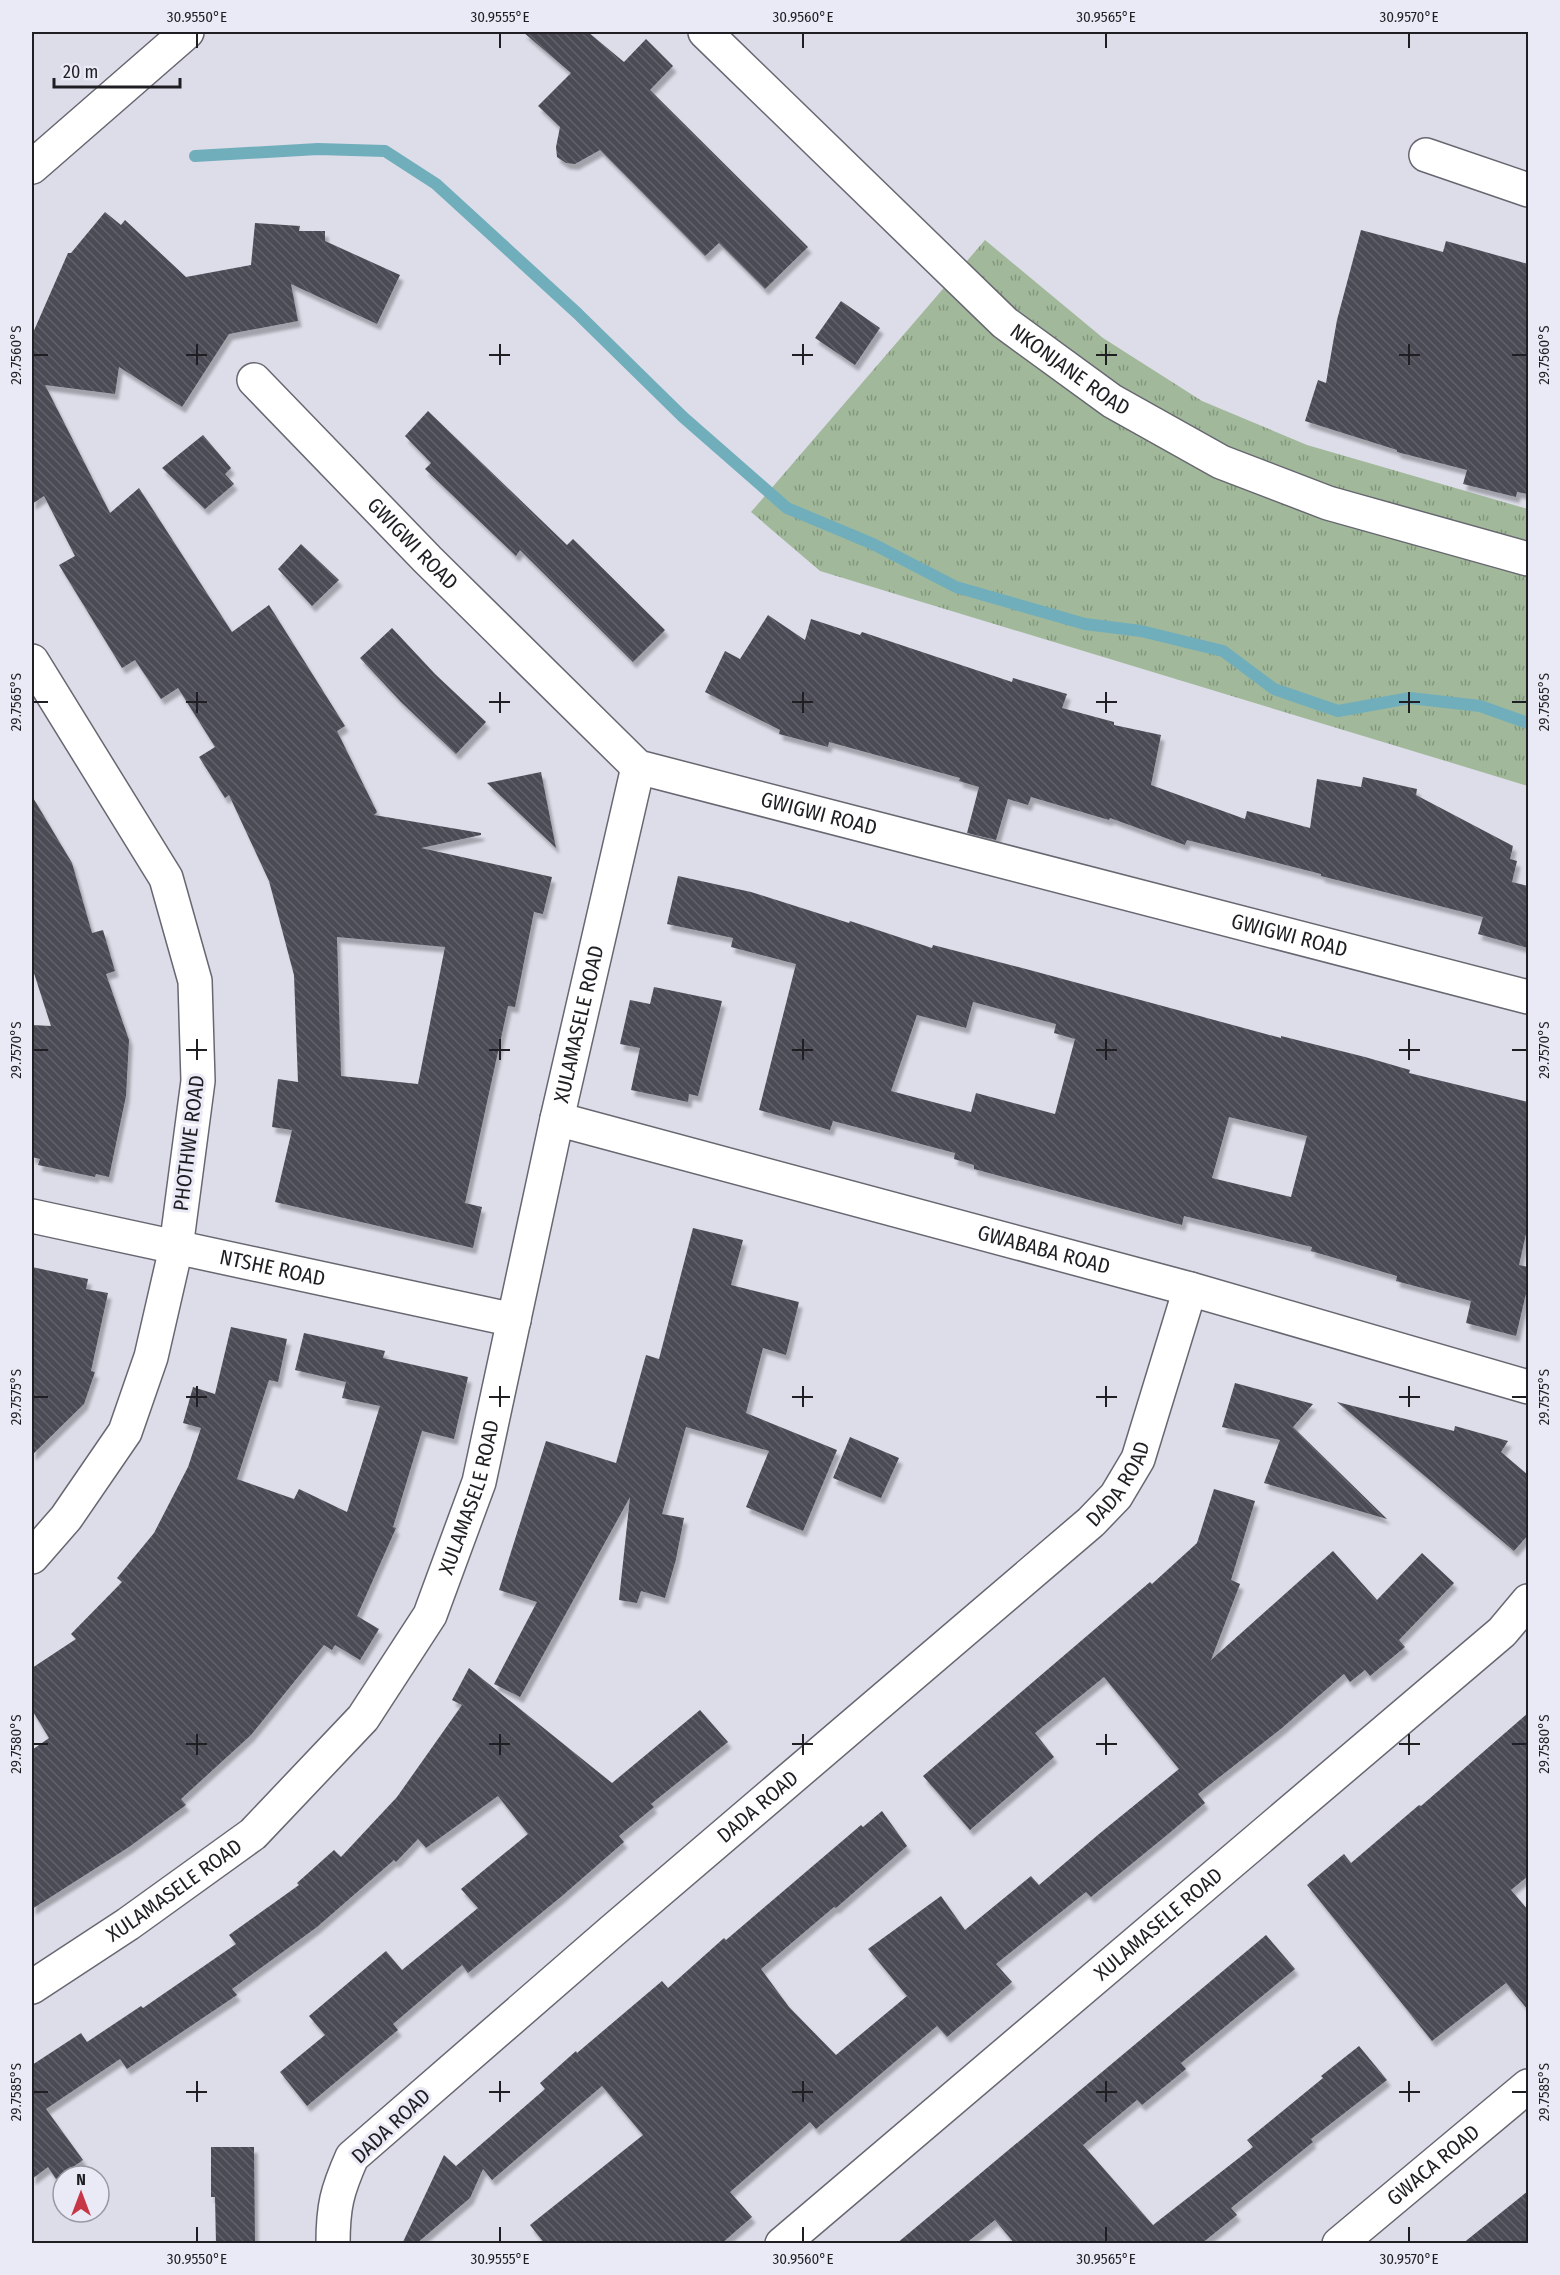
<svg xmlns="http://www.w3.org/2000/svg" width="1560" height="2275" font-family="'Fira Sans Condensed',sans-serif">
  <style>
    .grass { fill: url(#grass-tufts) }
    .lines { fill: none; stroke-linecap: round; stroke-linejoin: round }
    .stream { stroke: #71aebc; stroke-width: 12 }
    .building { fill: url(#building-back-hatch); fill-rule: evenodd; filter: url(#shadow) }
    .minor-casing { stroke: #676771; stroke-width: 36 }
    .minor { stroke: #fff; stroke-width: 33 }
    .ticks { fill: none; stroke: #1f1f23; stroke-width: 2 }
    .labels { text-anchor: middle; dominant-baseline: central; stroke-width: 6; stroke-linejoin: round; paint-order: stroke }
    .street-label { font-size: 21px; fill: #1f1f23; stroke: #eaeaf6 }
    .neatline { fill: none; stroke: #1f1f23; stroke-width: 2 }
    .ticks-label { font-size: 15px; text-anchor: middle; fill: #1f1f23 }
  </style>
  <defs>
    <pattern id="grass-tufts" width="24" height="20" patternUnits="userSpaceOnUse" patternTransform="scale(1.5)"><rect width="24" height="20" fill="#a1b99a"/><path d="M3 7l-1-3M5 7V3M7 7l1-3M15 17l-1-3M17 17v-4M19 17l1-3" fill="none" stroke="#83967d"/></pattern>
    <pattern id="building-back-hatch" width="6" height="6" patternUnits="userSpaceOnUse" patternTransform="scale(1.5)"><rect width="6" height="6" fill="#4b4b55"/><path d="M-1 5l2 2M0 0l6 6M5-1l2 2" fill="none" stroke="#62626a"/></pattern>
    <filter id="shadow"><feDropShadow dx="3.5" dy="6" stdDeviation="1.5" flood-color="#0004"/></filter>
  </defs>
  <rect width="100%" height="100%" fill="#dddde9"/>
  <path class="grass" d="M 985,240 L 1103,338 L 1202,401 L 1307,445 L 1528,509 L 1528,786 L 820,571 L 751,512 Z"/>
  <g class="lines">
    <path class="stream" d="M 195,156 L 318,149 L 385,151 L 436,184 L 577,313 L 683,417 L 787,508 L 873,544 L 956,587 L 1085,624 L 1141,631 L 1223,651 L 1274,689 L 1338,711 L 1410,698 L 1480,706 L 1528,723"/>
  </g>
  <path class="building" d="M 523,32 L 588,32 L 624,62 L 646,39 L 673,66 L 650,90 L 808,247 L 765,289 L 719,243 L 705,256 L 600,150 L 575,164 L 566,163 L 557,157 L 556,147 L 560,127 L 538,106 L 571,73 Z
    M 105,212 L 121,225 L 125,220 L 186,277 L 251,265 L 255,223 L 300,226 L 299,231 L 325,231 L 325,241 L 400,275 L 377,324 L 291,284 L 298,321 L 229,334 L 182,407 L 119,367 L 115,394 L 45,385 L 110,513 L 139,488 L 232,632 L 269,605 L 345,726 L 337,731 L 377,812 L 374,815 L 481,833 L 481,835 L 421,848 L 552,877 L 543,914 L 534,912 L 515,1007 L 508,1006 L 465,1203 L 482,1207 L 473,1248 L 275,1202 L 292,1130 L 272,1127 L 278,1079 L 298,1082 L 294,975 L 269,881 L 229,795 L 225,798 L 199,757 L 215,747 L 178,688 L 161,699 L 135,660 L 122,668 L 59,565 L 75,556 L 44,496 L 32,504 L 32,335 L 68,253 L 71,253 ZM 337,937 L 445,947 L 418,1084 L 341,1076 Z
    M 1361,230 L 1443,252 L 1446,241 L 1528,264 L 1528,494 L 1517,492 L 1516,497 L 1463,484 L 1467,470 L 1397,452 L 1397,450 L 1305,421 L 1318,380 L 1326,383 L 1337,320 Z
    M 841,301 L 880,328 L 855,365 L 815,338 Z
    M 428,411 L 567,545 L 573,539 L 665,630 L 633,662 L 520,550 L 516,556 L 425,469 L 431,463 L 405,436 Z
    M 203,435 L 231,468 L 225,474 L 234,484 L 205,509 L 162,468 Z
    M 301,544 L 339,580 L 312,606 L 278,569 Z
    M 768,615 L 805,640 L 811,619 L 860,635 L 862,632 L 1012,682 L 1013,678 L 1067,694 L 1062,708 L 1114,722 L 1114,725 L 1161,735 L 1151,785 L 1245,819 L 1247,811 L 1310,828 L 1317,779 L 1361,787 L 1363,777 L 1417,789 L 1416,795 L 1513,846 L 1510,859 L 1517,861 L 1512,882 L 1528,886 L 1528,948 L 1478,934 L 1483,917 L 1321,876 L 1321,874 L 1187,840 L 1185,845 L 1110,818 L 1109,820 L 1031,797 L 1028,805 L 1008,799 L 996,840 L 967,833 L 979,787 L 959,781 L 960,778 L 829,742 L 828,747 L 779,734 L 780,730 L 705,692 L 725,651 L 740,659 Z
    M 392,628 L 435,674 L 486,722 L 456,754 L 401,702 L 360,658 Z
    M 541,772 L 556,848 L 487,783 Z
    M 32,796 L 72,863 L 92,933 L 103,930 L 115,971 L 106,974 L 129,1040 L 126,1096 L 109,1177 L 96,1174 L 95,1177 L 38,1165 L 40,1159 L 32,1157 L 32,1025 L 51,1026 L 32,967 Z
    M 678,876 L 751,892 L 849,923 L 850,921 L 932,948 L 933,945 L 1026,969 L 1281,1038 L 1281,1036 L 1365,1057 L 1410,1070 L 1409,1073 L 1528,1102 L 1528,1225 L 1519,1265 L 1528,1267 L 1528,1285 L 1516,1336 L 1466,1323 L 1471,1301 L 1396,1281 L 1397,1276 L 1311,1251 L 1312,1247 L 1184,1216 L 1182,1225 L 974,1169 L 974,1165 L 954,1159 L 955,1153 L 833,1121 L 830,1130 L 759,1110 L 796,964 L 731,947 L 733,938 L 667,924 ZM 973,1002 L 1056,1024 L 1054,1033 L 1075,1039 L 1055,1114 L 976,1093 L 971,1112 L 891,1091 L 917,1015 L 966,1028 ZM 1229,1117 L 1307,1136 L 1291,1197 L 1212,1178 Z
    M 654,987 L 722,1001 L 698,1096 L 689,1094 L 688,1102 L 631,1090 L 640,1048 L 620,1044 L 630,1000 L 650,1004 Z
    M 693,1228 L 743,1240 L 731,1285 L 799,1302 L 786,1355 L 763,1348 L 746,1413 L 837,1450 L 803,1531 L 746,1507 L 769,1451 L 686,1427 L 662,1514 L 684,1518 L 676,1559 L 665,1598 L 641,1591 L 637,1603 L 619,1600 L 630,1497 L 520,1697 L 494,1684 L 537,1602 L 499,1590 L 546,1441 L 616,1463 L 646,1355 L 659,1359 Z
    M 32,1267 L 88,1279 L 86,1289 L 108,1293 L 91,1371 L 95,1372 L 84,1404 L 32,1455 Z
    M 231,1327 L 287,1339 L 278,1382 L 269,1380 L 237,1479 L 294,1499 L 299,1489 L 347,1512 L 380,1406 L 342,1398 L 346,1382 L 295,1370 L 304,1333 L 385,1351 L 383,1358 L 468,1377 L 454,1439 L 422,1431 L 393,1527 L 396,1528 L 357,1616 L 379,1629 L 360,1660 L 335,1645 L 332,1650 L 324,1645 L 251,1735 L 181,1799 L 186,1805 L 129,1847 L 32,1909 L 32,1750 L 49,1738 L 32,1710 L 32,1668 L 76,1639 L 71,1634 L 122,1582 L 117,1578 L 154,1533 L 188,1467 L 201,1428 L 183,1423 L 193,1387 L 215,1394 Z
    M 1235,1383 L 1313,1404 L 1293,1427 L 1387,1519 L 1264,1483 L 1280,1440 L 1222,1427 Z
    M 1337,1402 L 1454,1431 L 1455,1426 L 1508,1441 L 1501,1452 L 1528,1475 L 1528,1535 L 1514,1551 Z
    M 850,1437 L 899,1458 L 881,1498 L 833,1478 Z
    M 1214,1489 L 1255,1501 L 1231,1580 L 1240,1584 L 1211,1660 L 1333,1551 L 1377,1600 L 1422,1553 L 1454,1583 L 1399,1640 L 1405,1647 L 1370,1676 L 1365,1670 L 1350,1682 L 1344,1674 L 1282,1728 L 1198,1794 L 1205,1803 L 1167,1835 L 1091,1897 L 1086,1892 L 996,1964 L 1012,1982 L 947,2037 L 937,2026 L 816,2129 L 810,2122 L 730,2192 L 752,2217 L 721,2244 L 545,2244 L 530,2225 L 643,2135 L 602,2086 L 492,2180 L 483,2169 L 470,2198 L 416,2244 L 402,2244 L 444,2155 L 456,2166 L 545,2089 L 540,2083 L 576,2051 L 577,2053 L 662,1981 L 668,1988 L 724,1938 L 726,1940 L 861,1825 L 863,1827 L 882,1811 L 907,1846 L 836,1908 L 834,1907 L 761,1969 L 789,2007 L 836,2055 L 907,1996 L 868,1949 L 941,1896 L 965,1930 L 1031,1876 L 1039,1885 L 1099,1834 L 1179,1769 L 1104,1677 L 1035,1733 L 1054,1757 L 970,1830 L 923,1776 L 1150,1582 L 1152,1584 L 1197,1543 Z
    M 469,1668 L 612,1783 L 700,1710 L 728,1742 L 651,1804 L 654,1807 L 619,1836 L 624,1842 L 562,1896 L 468,1973 L 462,1965 L 393,2024 L 398,2030 L 307,2106 L 280,2072 L 325,2035 L 309,2016 L 386,1951 L 402,1970 L 478,1908 L 461,1889 L 528,1834 L 498,1796 L 426,1848 L 418,1839 L 396,1862 L 394,1860 L 317,1927 L 232,1989 L 237,1995 L 127,2069 L 120,2059 L 46,2109 L 83,2160 L 56,2179 L 48,2167 L 32,2179 L 32,2065 L 81,2033 L 87,2042 L 141,2006 L 143,2008 L 236,1944 L 229,1935 L 299,1885 L 297,1883 L 334,1850 L 341,1857 L 397,1797 L 462,1705 L 452,1700 Z
    M 1528,1713 L 1528,1876 L 1511,1890 L 1528,1910 L 1528,2010 L 1506,1983 L 1432,2041 L 1307,1885 L 1344,1854 L 1351,1863 L 1419,1805 L 1421,1806 Z
    M 1266,1935 L 1295,1969 L 1181,2063 L 1186,2069 L 1142,2105 L 1137,2100 L 1083,2145 L 1153,2225 L 1253,2147 L 1247,2140 L 1323,2078 L 1321,2076 L 1359,2046 L 1387,2080 L 1311,2139 L 1313,2142 L 1231,2208 L 1237,2215 L 1201,2244 L 1015,2244 L 995,2220 L 965,2244 L 896,2244 Z
    M 211,2147 L 254,2147 L 255,2244 L 216,2244 L 215,2197 L 211,2197 Z
    M 1528,2191 L 1528,2244 L 1462,2244 Z"/>
  <g class="lines">
    <defs>
      <g id="minor">
        <path id="s1" d="M 705,32 L 1005,323 L 1112,401 L 1221,462 L 1328,503 L 1528,559"/>
        <path d="M 1426,155 L 1528,190"/>
        <path d="M 32,167 L 187,32"/>
        <path id="s2" d="M 254,380 L 428,560 L 638,767 L 1528,997"/>
        <path d="M 32,661 L 166,878 L 195,981 L 198,1081 L 176,1248 L 151,1357 L 125,1432 L 66,1518 L 32,1557"/>
        <path id="s3" d="M 557,1119 L 1190,1289 L 1528,1387"/>
        <path id="s4" d="M 32,1216 L 514,1320"/>
        <path id="s5" d="M 32,1987 L 128,1924 L 253,1834 L 363,1718 L 430,1615 L 479,1482 L 557,1119 L 638,767"/>
        <path id="s6" d="M 333,2244 C 333,2206 337,2191 352,2157 L 611,1932 L 1091,1522 L 1116,1496 L 1138,1459 L 1190,1289"/>
        <path id="s7" d="M 782,2244 L 1502,1632 L 1528,1601"/>
        <path id="s8" d="M 1339,2244 L 1528,2086"/>
      </g>
    </defs>
    <use href="#minor" class="minor-casing"/>
    <use href="#minor" class="minor"/>
  </g>
  <path class="ticks" d="M 197,33 L 197,48M 500,33 L 500,48M 803,33 L 803,48M 1106,33 L 1106,48M 1409,33 L 1409,48M 197,344 L 197,365M 500,344 L 500,365M 803,344 L 803,365M 1106,344 L 1106,365M 1409,344 L 1409,365M 33,355 L 48,355M 186,355 L 207,355M 489,355 L 510,355M 792,355 L 813,355M 1096,355 L 1117,355M 1399,355 L 1420,355M 1512,355 L 1527,355M 197,692 L 197,713M 500,692 L 500,713M 803,692 L 803,713M 1106,692 L 1106,713M 1409,692 L 1409,713M 33,702 L 48,702M 186,702 L 207,702M 489,702 L 510,702M 792,702 L 813,702M 1096,702 L 1117,702M 1399,702 L 1420,702M 1512,702 L 1527,702M 197,1039 L 197,1060M 500,1039 L 500,1060M 803,1039 L 803,1060M 1106,1039 L 1106,1060M 1409,1039 L 1409,1060M 33,1050 L 48,1050M 186,1050 L 207,1050M 489,1050 L 510,1050M 792,1050 L 813,1050M 1096,1050 L 1117,1050M 1399,1050 L 1420,1050M 1512,1050 L 1527,1050M 197,1386 L 197,1407M 500,1386 L 500,1407M 803,1386 L 803,1407M 1106,1386 L 1106,1407M 1409,1386 L 1409,1407M 33,1397 L 48,1397M 186,1397 L 207,1397M 489,1397 L 510,1397M 792,1397 L 813,1397M 1096,1397 L 1117,1397M 1399,1397 L 1420,1397M 1512,1397 L 1527,1397M 197,1734 L 197,1755M 500,1734 L 500,1755M 803,1734 L 803,1755M 1106,1734 L 1106,1755M 1409,1734 L 1409,1755M 33,1744 L 48,1744M 186,1744 L 207,1744M 489,1744 L 510,1744M 792,1744 L 813,1744M 1096,1744 L 1117,1744M 1399,1744 L 1420,1744M 1512,1744 L 1527,1744M 197,2081 L 197,2102M 500,2081 L 500,2102M 803,2081 L 803,2102M 1106,2081 L 1106,2102M 1409,2081 L 1409,2102M 33,2092 L 48,2092M 186,2092 L 207,2092M 489,2092 L 510,2092M 792,2092 L 813,2092M 1096,2092 L 1117,2092M 1399,2092 L 1420,2092M 1512,2092 L 1527,2092M 197,2227 L 197,2242M 500,2227 L 500,2242M 803,2227 L 803,2242M 1106,2227 L 1106,2242M 1409,2227 L 1409,2242"/>
  <g class="labels">
    <g class="street-label">
      <text stroke="none"><textPath href="#s1" startOffset="498">NKONJANE ROAD</textPath></text>
      <text stroke="none"><textPath href="#s2" startOffset="228">GWIGWI ROAD</textPath></text>
      <text stroke="none"><textPath href="#s2" startOffset="732">GWIGWI ROAD</textPath></text>
      <text stroke="none"><textPath href="#s2" startOffset="1218">GWIGWI ROAD</textPath></text>
      <text stroke="none"><textPath href="#s5" startOffset="1162">XULAMASELE ROAD</textPath></text>
      <text transform="translate(189 1143) rotate(-83)">PHOTHWE ROAD</text>
      <text stroke="none"><textPath href="#s3" startOffset="504">GWABABA ROAD</textPath></text>
      <text stroke="none"><textPath href="#s4" startOffset="246">NTSHE ROAD</textPath></text>
      <text stroke="none"><textPath href="#s6" startOffset="1112">DADA ROAD</textPath></text>
      <text stroke="none"><textPath href="#s5" startOffset="676">XULAMASELE ROAD</textPath></text>
      <text stroke="none"><textPath href="#s6" startOffset="626">DADA ROAD</textPath></text>
      <text stroke="none"><textPath href="#s5" startOffset="172">XULAMASELE ROAD</textPath></text>
      <text stroke="none"><textPath href="#s7" startOffset="494">XULAMASELE ROAD</textPath></text>
      <text transform="translate(391 2126) rotate(-43)">DADA ROAD</text>
      <text stroke="none"><textPath href="#s8" startOffset="123">GWACA ROAD</textPath></text>
    </g>
  </g>
  <rect width="1560" height="2275" fill="none" stroke="#eaeaf6" stroke-width="66"/>
  <g transform="translate(81 2194)"><circle r="28" fill="#eaeaf6" stroke="#9999a2" stroke-width="1.5"/>
  <path d="M0-4.5L10 22L0 15L-10 22Z" fill="#c63644"/>
  <text y="-9" font-size="16" font-weight="bold" text-anchor="middle" fill="#1f1f23">N</text>
  </g>
  <path d="M54 78v9h126v-9" fill="none" stroke="#1f1f23" stroke-width="3"/>
  <text x="63" y="78" font-size="18" fill="#1f1f23" stroke="#eaeaf6" stroke-width="4.5" paint-order="stroke">20 m</text>
  <rect x="33" y="33" width="1494" height="2209" class="neatline"/>
  <g class="ticks-label">
    <text x="197" y="22">30.9550°E</text>
    <text x="500" y="22">30.9555°E</text>
    <text x="803" y="22">30.9560°E</text>
    <text x="1106" y="22">30.9565°E</text>
    <text x="1409" y="22">30.9570°E</text>
    <text transform="translate(16 355) rotate(-90)" y="5">29.7560°S</text>
    <text transform="translate(1544 355) rotate(-90)" y="5">29.7560°S</text>
    <text transform="translate(16 702) rotate(-90)" y="5">29.7565°S</text>
    <text transform="translate(1544 702) rotate(-90)" y="5">29.7565°S</text>
    <text transform="translate(16 1050) rotate(-90)" y="5">29.7570°S</text>
    <text transform="translate(1544 1050) rotate(-90)" y="5">29.7570°S</text>
    <text transform="translate(16 1397) rotate(-90)" y="5">29.7575°S</text>
    <text transform="translate(1544 1397) rotate(-90)" y="5">29.7575°S</text>
    <text transform="translate(16 1744) rotate(-90)" y="5">29.7580°S</text>
    <text transform="translate(1544 1744) rotate(-90)" y="5">29.7580°S</text>
    <text transform="translate(16 2092) rotate(-90)" y="5">29.7585°S</text>
    <text transform="translate(1544 2092) rotate(-90)" y="5">29.7585°S</text>
    <text x="197" y="2264">30.9550°E</text>
    <text x="500" y="2264">30.9555°E</text>
    <text x="803" y="2264">30.9560°E</text>
    <text x="1106" y="2264">30.9565°E</text>
    <text x="1409" y="2264">30.9570°E</text>
  </g>
</svg>
